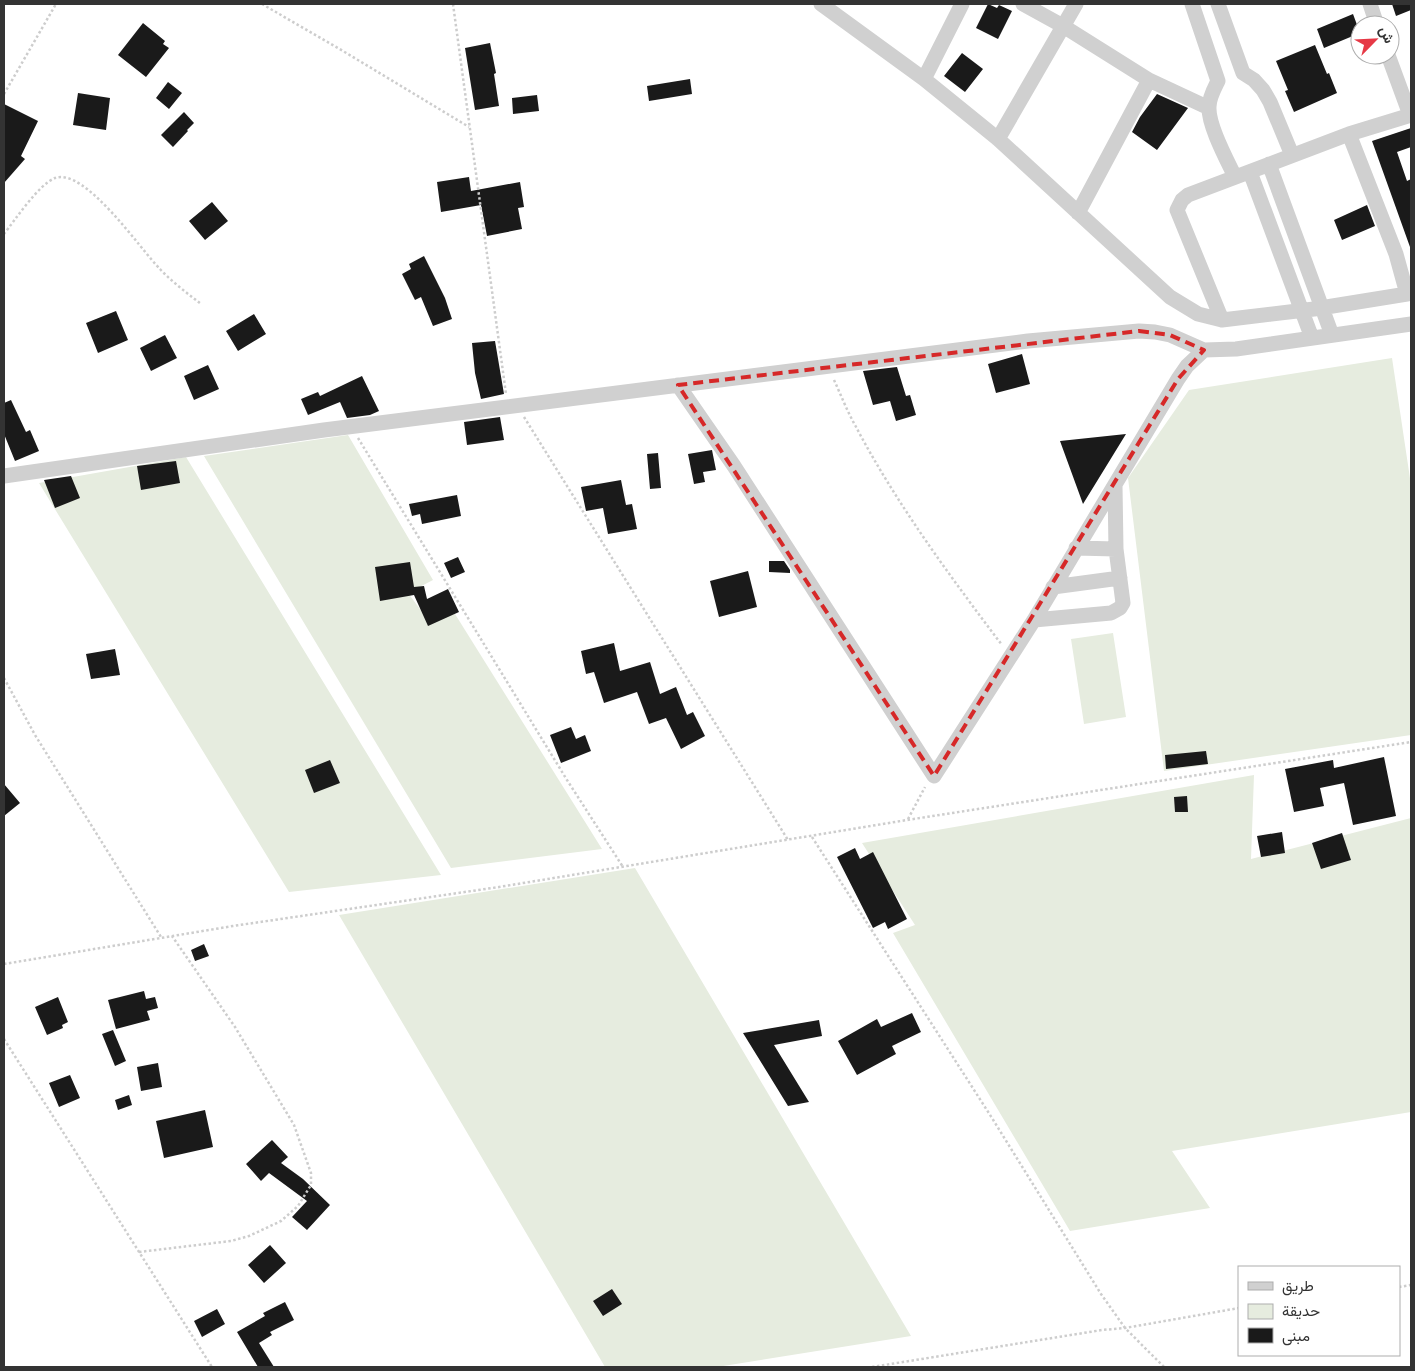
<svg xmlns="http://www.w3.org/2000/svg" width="1415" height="1371" font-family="'Archivo Narrow',Vazirmatn,sans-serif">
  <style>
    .green { fill: #e6ecdf }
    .building { fill: #1a1a1a }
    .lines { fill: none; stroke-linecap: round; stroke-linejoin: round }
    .path { stroke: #cdcdcd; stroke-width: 2.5; stroke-dasharray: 2.5 2.5; stroke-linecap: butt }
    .minor { stroke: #d0d0d0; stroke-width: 15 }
    .marked { fill: none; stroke: #d62828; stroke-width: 4; stroke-dasharray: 10 6; stroke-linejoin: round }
  </style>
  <rect width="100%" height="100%" fill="#fff"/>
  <path class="green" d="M 1392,358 L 1411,485 L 1411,735 L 1164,771 L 1128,478 L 1189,390 Z
    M 348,435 L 433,580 L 408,593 L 429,621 L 455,614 L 602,849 L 451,868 L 204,456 Z
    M 186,457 L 441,875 L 289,892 L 39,483 Z
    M 1113,633 L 1126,717 L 1084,724 L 1071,639 Z
    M 1254,775 L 1251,859 L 1411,818 L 1411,1112 L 1172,1151 L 1210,1208 L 1070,1231 L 893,933 L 915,925 L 862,843 Z
    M 635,868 L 911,1336 L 717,1367 L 605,1367 L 339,915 Z"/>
  <path class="building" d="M 988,4 L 997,8 L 999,5 L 1012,11 L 998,39 L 976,28 Z
    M 1392,4 L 1411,4 L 1411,10 L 1396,16 Z
    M 1353,14 L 1360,33 L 1324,48 L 1317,29 Z
    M 143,23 L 165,41 L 163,44 L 169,48 L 146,77 L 118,55 Z
    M 490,43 L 496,73 L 494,74 L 499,106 L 475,110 L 465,48 Z
    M 1315,45 L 1327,74 L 1329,73 L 1337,93 L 1294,112 L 1285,91 L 1288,90 L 1276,61 Z
    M 962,53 L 983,69 L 965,92 L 944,76 Z
    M 690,79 L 692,94 L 649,101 L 647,86 Z
    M 168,82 L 182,93 L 169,109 L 156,98 Z
    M 78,93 L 110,98 L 106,130 L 73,125 Z
    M 1157,94 L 1188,108 L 1157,150 L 1132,132 L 1140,117 Z
    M 537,95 L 539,111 L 513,114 L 512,98 Z
    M 4,104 L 38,121 L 21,156 L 25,159 L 4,183 Z
    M 184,112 L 194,123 L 187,130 L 188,131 L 173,147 L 161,135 Z
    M 1411,128 L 1411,147 L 1397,152 L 1407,181 L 1411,179 L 1411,246 L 1410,247 L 1372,141 Z
    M 469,177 L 471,191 L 520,182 L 524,207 L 518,208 L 522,229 L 487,236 L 481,205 L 441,212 L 437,182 Z
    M 212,202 L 228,221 L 205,240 L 189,221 Z
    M 1367,205 L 1375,226 L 1342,240 L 1334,220 Z
    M 424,256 L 445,298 L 452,319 L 433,326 L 421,297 L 415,300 L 402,274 L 411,269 L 409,264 Z
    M 116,311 L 128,340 L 98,353 L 86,323 Z
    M 254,314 L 266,334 L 238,351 L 226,331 Z
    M 165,335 L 177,358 L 151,371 L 140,348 Z
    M 495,341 L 504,394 L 481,399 L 475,373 L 472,343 Z
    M 1022,354 L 1030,384 L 996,393 L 988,364 Z
    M 208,365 L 219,389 L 194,400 L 184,376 Z
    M 897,367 L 906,396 L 910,395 L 916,415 L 896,421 L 890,401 L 873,405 L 863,371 Z
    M 362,376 L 379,411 L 370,415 L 347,418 L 340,402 L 308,415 L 301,399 L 318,392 L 320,396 Z
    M 11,400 L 26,432 L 30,430 L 39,451 L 15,461 L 4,434 L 4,403 Z
    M 500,417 L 504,440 L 467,445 L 464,422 Z
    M 1126,434 L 1083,504 L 1060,441 Z
    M 712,450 L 716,470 L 703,472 L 705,482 L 694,484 L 688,454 Z
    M 658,453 L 661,488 L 650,489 L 647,454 Z
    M 176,461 L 180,483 L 141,490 L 137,466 Z
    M 71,476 L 80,498 L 55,508 L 44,480 Z
    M 621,480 L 626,505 L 632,504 L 637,529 L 608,534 L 603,508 L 586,511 L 581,487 Z
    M 457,495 L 461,516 L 422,524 L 420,514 L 412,516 L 409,504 Z
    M 458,557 L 465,572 L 451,578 L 444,563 Z
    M 769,561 L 784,561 L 790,570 L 790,573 L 769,572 Z
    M 410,562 L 414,587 L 424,586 L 427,599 L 448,589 L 459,612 L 428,626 L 414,595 L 380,601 L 375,567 Z
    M 748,571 L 757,607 L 719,617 L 710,581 Z
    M 614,643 L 620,671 L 650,662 L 660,694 L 676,687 L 687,715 L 693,712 L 705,736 L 681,749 L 666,718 L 649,724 L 637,692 L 604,703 L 594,672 L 586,674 L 581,651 Z
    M 115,649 L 120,675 L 91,679 L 86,654 Z
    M 571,727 L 576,739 L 585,735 L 591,751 L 561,763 L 550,735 Z
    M 1206,751 L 1208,764 L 1166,769 L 1165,755 Z
    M 1384,757 L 1396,816 L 1353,825 L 1344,783 L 1320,788 L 1324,806 L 1294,812 L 1285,769 L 1333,760 L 1334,768 Z
    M 330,760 L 340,783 L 314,793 L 305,770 Z
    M 4,784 L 20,803 L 4,816 Z
    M 1187,796 L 1188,812 L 1175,812 L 1174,797 Z
    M 1282,832 L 1285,853 L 1261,857 L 1257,836 Z
    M 1342,833 L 1351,860 L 1321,869 L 1312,843 Z
    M 855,848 L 860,859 L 873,852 L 907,919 L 888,929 L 885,922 L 873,928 L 837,857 Z
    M 204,944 L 209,956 L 195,961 L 191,950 Z
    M 144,991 L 146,999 L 155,997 L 158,1008 L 147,1011 L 150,1020 L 116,1029 L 108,1000 Z
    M 58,997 L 68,1022 L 62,1025 L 63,1028 L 47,1035 L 35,1007 Z
    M 912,1013 L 921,1032 L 892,1046 L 896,1054 L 857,1075 L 838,1041 L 877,1019 L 881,1027 Z
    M 819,1020 L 822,1036 L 774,1045 L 809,1102 L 788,1106 L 743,1033 Z
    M 113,1030 L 126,1061 L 115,1066 L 102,1034 Z
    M 158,1063 L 162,1087 L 141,1091 L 137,1067 Z
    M 70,1075 L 80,1098 L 59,1107 L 49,1083 Z
    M 129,1095 L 132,1105 L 118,1110 L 115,1100 Z
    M 205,1110 L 213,1147 L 164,1158 L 156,1121 Z
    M 272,1140 L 288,1157 L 281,1163 L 303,1179 L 330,1205 L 307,1230 L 292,1217 L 307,1201 L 269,1173 L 261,1181 L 246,1164 Z
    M 270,1245 L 286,1263 L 264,1283 L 248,1265 Z
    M 612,1289 L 622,1304 L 603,1316 L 593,1301 Z
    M 285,1302 L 294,1320 L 270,1332 L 272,1335 L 259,1343 L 274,1367 L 258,1367 L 237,1332 L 265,1316 L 263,1313 Z
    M 217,1309 L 225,1324 L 202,1337 L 194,1321 Z"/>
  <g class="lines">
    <path class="path" d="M 262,4 L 343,51 L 469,127
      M 453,4 L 506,394
      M 4,94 L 56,4
      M 4,234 C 15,220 39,184 55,178 C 85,167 140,249 160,269 C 172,282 187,293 201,304
      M 834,380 C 841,395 847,411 855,425 C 896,503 949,575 1002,645
      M 524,417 L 788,840
      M 358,438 L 567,780 L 623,867
      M 4,678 L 35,735 L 161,937
      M 908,819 L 925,787
      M 812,837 L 992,1118 L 1101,1294 L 1125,1328 L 1164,1367
      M 4,964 L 233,926 L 499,887 L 907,820 L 1411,742
      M 4,1039 L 212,1367
      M 139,1252 L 231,1241 L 249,1236 L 281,1221 L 298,1206 L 311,1185 L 311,1173 L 294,1125 L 235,1027 L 172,936
      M 1399,1287 L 1411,1285
      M 872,1367 L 1102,1330 L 1125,1328 L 1239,1308"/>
    <path class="minor" d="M 821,4 L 924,79 L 998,139 L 1170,297 L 1198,314 L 1222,320 L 1314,309 L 1407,294 L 1396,254 L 1349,134
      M 1023,4 L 1063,26 L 1149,80 L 1209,108
      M 1192,4 L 1218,81 C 1214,89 1209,98 1209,107 C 1208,125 1227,160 1235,177
      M 1218,4 L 1243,73 L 1254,80 L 1263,90 L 1270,102 L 1292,155
      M 1370,4 L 1377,25
      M 1388,55 L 1410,115
      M 924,79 L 962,4
      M 998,139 L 1076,4
      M 1269,164 L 1332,335
      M 1250,172 L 1312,338
      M 1078,213 L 1149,80
      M 1222,320 L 1177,210 L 1182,200 L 1188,195 L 1349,134 L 1411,115
      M 678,385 L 734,466 L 934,776 L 1034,620 L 1178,379 L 1187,366 L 1204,350
      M 4,476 L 324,430 L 1028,341 L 1139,331 L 1155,332 L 1170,335 L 1204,350 L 1236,349 L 1411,324
      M 1076,548 L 1116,549
      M 1053,587 L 1120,578
      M 1034,620 L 1111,613 L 1120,608 L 1123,603 L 1116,549 L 1115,486"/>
  </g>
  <path class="marked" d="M 1139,331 L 1170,335 L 1204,350 L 1178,379 L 934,776 L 678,385 Z"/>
  <rect width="1415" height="1371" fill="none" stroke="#333333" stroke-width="10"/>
  <rect x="1238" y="1266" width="162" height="90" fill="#ffffff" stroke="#adadad"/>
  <rect x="1248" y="1282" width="25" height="8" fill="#d0d0d0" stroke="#adadad"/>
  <text x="1282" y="1291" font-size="15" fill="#333333">طريق</text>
  <rect x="1248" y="1304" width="25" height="15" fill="#e6ecdf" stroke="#adadad"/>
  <text x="1282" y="1316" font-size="15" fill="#333333">حديقة</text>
  <rect x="1248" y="1328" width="25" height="15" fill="#1a1a1a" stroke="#adadad"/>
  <text x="1282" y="1341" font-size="15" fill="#333333">مبنى</text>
  <g transform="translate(1375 40) rotate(66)"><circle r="24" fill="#ffffff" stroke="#adadad"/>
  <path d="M0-4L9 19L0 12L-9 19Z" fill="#e63946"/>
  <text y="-8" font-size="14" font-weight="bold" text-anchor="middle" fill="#333333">ش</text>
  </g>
</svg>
